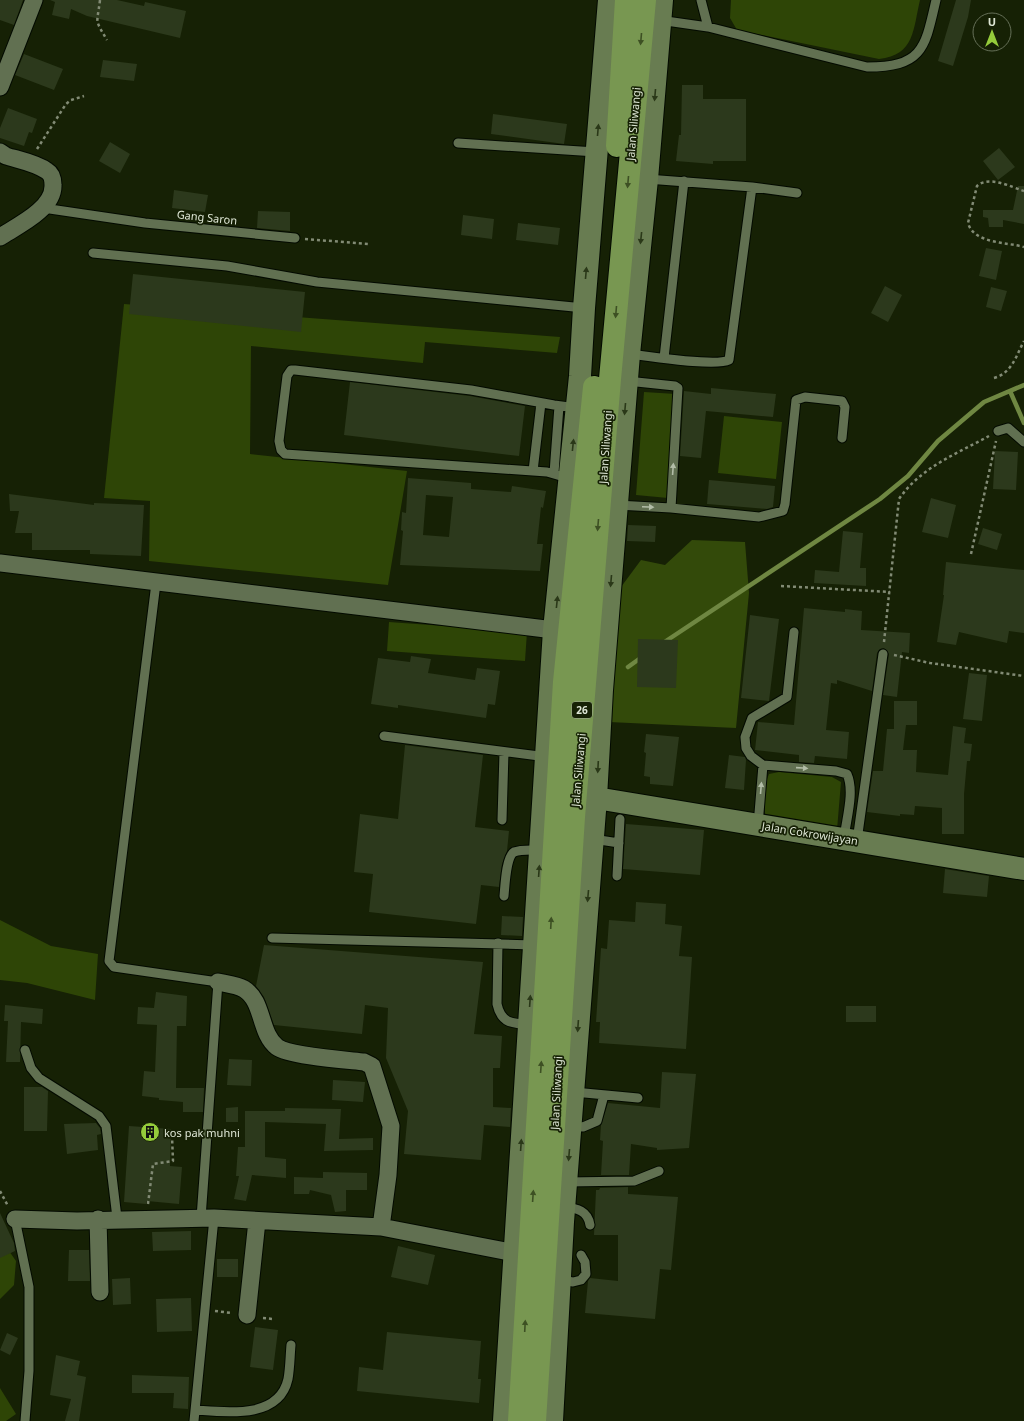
<svg xmlns="http://www.w3.org/2000/svg" width="1024" height="1421" font-family="'Noto Sans',sans-serif">
  <style>
    .green { fill: #2e4506 }
    .forest { fill: #334a0a }
    .lines { fill: none; stroke-linecap: round; stroke-linejoin: round }
    .stream { stroke: #6f8742; stroke-width: 4.5 }
    .building { fill: #2c391c; fill-rule: evenodd }
    .lane-casing { stroke: #030a00; stroke-width: 11 }
    .street-casing { stroke: #030a00; stroke-width: 19 }
    .secondary-casing { stroke: #030a00; stroke-width: 24 }
    .highway-casing { stroke: #030a00; stroke-width: 24 }
    .path { stroke: #828b75; stroke-width: 2.5; stroke-dasharray: 3 3; stroke-linecap: butt }
    .lane { stroke: #617051; stroke-width: 9 }
    .street { stroke: #617051; stroke-width: 17 }
    .secondary { stroke: #687c51; stroke-width: 22 }
    .highway { stroke: #789751; stroke-width: 22 }
    .oneway { fill: #3d5023 }
    .oneway2 { fill: #2a3818 }
    .oneway3 { fill: #b2bda7 }
    .labels { text-anchor: middle; dominant-baseline: central; stroke-width: 3.5; stroke-linejoin: round; paint-order: stroke }
    .shield { fill: #162105; stroke: #a2ab97; stroke-width: 1 }
    .shield-label { font-size: 10px; font-weight: bold; fill: #dee6d5 }
    .street-label { font-size: 11px; fill: #dee6d5; stroke: #162105 }
    .poi-label { font-size: 11px; fill: #dee6d5; stroke: #162105; text-anchor: start }
  </style>
  <rect width="100%" height="100%" fill="#162105"/>
  <path class="green" d="M 731,0 L 920,0 C 913,29 915,55 879,59 L 737,30 L 730,18 Z
    M 124,304 L 560,337 L 557,353 L 425,342 L 423,363 L 251,346 L 250,454 L 407,471 L 388,585 L 149,561 L 150,501 L 104,498 Z
    M 644,392 L 676,394 L 668,498 L 636,495 Z
    M 724,416 L 782,422 L 776,479 L 718,473 Z
    M 389,622 L 527,632 L 525,661 L 387,651 Z
    M 779,772 L 832,777 L 841,782 L 837,830 L 765,819 L 765,784 L 769,774 Z
    M 0,920 L 51,946 L 98,954 L 95,1000 L 27,983 L 0,980 Z
    M 0,1238 L 16,1261 L 14,1285 L 0,1299 Z
    M 0,1388 L 16,1414 L 6,1421 L 0,1421 Z"/>
  <path class="forest" d="M 692,540 L 745,542 L 749,593 L 736,728 L 609,722 L 621,587 L 641,560 L 665,565 Z"/>
  <g class="lines">
    <path class="stream" d="M 1010,391 L 1024,423
      M 663,643 L 880,499 L 908,476 L 938,441 L 984,402 L 1024,385
      M 628,667 L 642,657"/>
  </g>
  <path class="building" d="M 0,0 L 23,0 L 14,25 L 0,20 Z
    M 50,0 L 117,0 L 144,6 L 145,2 L 186,11 L 180,38 L 87,16 L 71,9 L 69,19 L 52,15 L 55,2 Z
    M 956,0 L 971,0 L 968,17 L 953,66 L 938,61 Z
    M 24,54 L 63,69 L 54,90 L 15,75 Z
    M 103,60 L 137,64 L 134,81 L 100,77 Z
    M 682,85 L 703,85 L 703,99 L 746,99 L 746,161 L 713,161 L 713,164 L 676,161 L 679,135 L 681,135 Z
    M 8,108 L 37,119 L 32,133 L 29,132 L 24,146 L 0,138 L 0,128 Z
    M 493,114 L 567,124 L 564,144 L 491,134 Z
    M 110,142 L 130,154 L 120,173 L 99,161 Z
    M 999,148 L 1015,167 L 998,180 L 983,161 Z
    M 1018,186 L 1024,186 L 1024,224 L 1003,220 L 1003,227 L 989,227 L 988,218 L 983,217 L 983,210 L 1013,210 Z
    M 174,190 L 208,195 L 205,212 L 172,208 Z
    M 258,211 L 290,212 L 290,231 L 257,228 Z
    M 463,215 L 494,219 L 492,239 L 461,235 Z
    M 518,223 L 560,228 L 558,245 L 516,240 Z
    M 986,248 L 1002,251 L 996,280 L 979,276 Z
    M 133,274 L 305,292 L 301,332 L 129,314 Z
    M 885,286 L 902,295 L 888,322 L 871,313 Z
    M 991,287 L 1007,291 L 1001,311 L 986,307 Z
    M 350,382 L 470,396 L 525,406 L 519,456 L 344,435 Z
    M 711,388 L 776,394 L 773,417 L 706,411 L 701,458 L 680,456 L 684,391 L 711,394 Z
    M 995,451 L 1018,452 L 1016,490 L 993,489 Z
    M 408,478 L 471,483 L 471,489 L 511,492 L 512,486 L 546,491 L 543,508 L 541,507 L 537,544 L 543,544 L 540,571 L 400,565 L 403,531 L 401,530 L 402,512 L 406,513 ZM 426,495 L 453,497 L 449,537 L 423,535 Z
    M 709,480 L 775,486 L 773,507 L 767,509 L 707,504 Z
    M 9,494 L 94,505 L 94,503 L 144,505 L 141,556 L 90,554 L 90,550 L 32,550 L 32,533 L 15,533 L 19,511 L 10,511 Z
    M 931,498 L 956,505 L 948,538 L 922,532 Z
    M 628,525 L 656,526 L 655,542 L 627,541 Z
    M 983,528 L 1002,534 L 997,550 L 978,544 Z
    M 843,531 L 863,533 L 860,568 L 866,568 L 866,586 L 814,583 L 815,570 L 839,572 Z
    M 946,562 L 1024,570 L 1024,633 L 1009,631 L 1007,643 L 959,632 L 956,645 L 937,642 L 944,595 L 943,595 Z
    M 804,608 L 845,612 L 845,609 L 862,611 L 861,630 L 910,633 L 909,653 L 902,652 L 897,697 L 883,695 L 889,654 L 884,648 L 880,649 L 877,653 L 872,691 L 837,680 L 837,684 L 831,683 L 826,730 L 849,732 L 847,759 L 815,756 L 814,763 L 799,762 L 799,755 L 755,750 L 758,722 L 794,725 Z
    M 750,615 L 779,619 L 769,701 L 741,698 Z
    M 638,639 L 678,640 L 676,688 L 637,687 Z
    M 411,656 L 431,659 L 428,673 L 475,680 L 477,668 L 500,671 L 495,705 L 488,704 L 486,718 L 398,705 L 398,708 L 371,704 L 378,658 L 410,662 Z
    M 969,673 L 987,675 L 982,721 L 963,719 Z
    M 894,701 L 917,701 L 917,725 L 906,725 L 903,750 L 917,750 L 916,772 L 948,775 L 953,726 L 966,728 L 964,743 L 972,744 L 970,761 L 967,761 L 964,794 L 964,834 L 942,834 L 942,808 L 915,806 L 914,815 L 900,814 L 900,816 L 867,812 L 873,771 L 883,771 L 887,729 L 894,729 Z
    M 646,734 L 679,737 L 673,786 L 650,784 L 650,777 L 644,776 L 646,753 L 644,752 Z
    M 405,745 L 483,755 L 475,827 L 509,831 L 507,851 L 502,864 L 499,887 L 481,885 L 476,924 L 369,912 L 373,874 L 354,872 L 360,814 L 398,819 Z
    M 729,755 L 745,757 L 746,760 L 744,790 L 725,788 Z
    M 626,824 L 704,830 L 700,875 L 623,869 Z
    M 945,869 L 989,876 L 987,897 L 943,893 Z
    M 636,902 L 666,904 L 665,924 L 682,926 L 679,956 L 692,957 L 686,1049 L 599,1043 L 600,1022 L 596,1022 L 601,948 L 607,949 L 609,920 L 635,922 Z
    M 502,916 L 523,917 L 522,936 L 501,935 Z
    M 264,945 L 483,962 L 474,1034 L 502,1036 L 500,1068 L 493,1068 L 493,1107 L 511,1108 L 510,1127 L 484,1125 L 481,1160 L 404,1154 L 408,1111 L 386,1058 L 388,1008 L 365,1005 L 362,1034 L 274,1025 L 264,997 L 256,986 Z
    M 156,992 L 187,996 L 186,1026 L 177,1026 L 176,1088 L 204,1088 L 203,1112 L 183,1112 L 183,1102 L 159,1100 L 159,1098 L 142,1096 L 144,1071 L 155,1072 L 157,1025 L 137,1024 L 138,1007 L 154,1008 Z
    M 5,1005 L 43,1009 L 42,1024 L 21,1022 L 20,1062 L 6,1062 L 8,1021 L 4,1021 Z
    M 846,1006 L 876,1006 L 876,1022 L 846,1022 Z
    M 229,1059 L 252,1060 L 251,1086 L 227,1085 Z
    M 662,1072 L 696,1074 L 689,1148 L 657,1150 L 657,1148 L 631,1144 L 629,1175 L 601,1175 L 603,1141 L 600,1140 L 601,1125 L 608,1103 L 660,1108 Z
    M 333,1080 L 365,1082 L 363,1102 L 332,1100 Z
    M 24,1087 L 42,1087 L 48,1091 L 47,1131 L 24,1131 Z
    M 238,1107 L 238,1122 L 226,1122 L 226,1108 Z
    M 285,1108 L 341,1109 L 339,1139 L 373,1138 L 373,1150 L 324,1151 L 326,1124 L 265,1122 L 265,1157 L 286,1159 L 286,1178 L 252,1175 L 246,1201 L 234,1199 L 239,1176 L 236,1176 L 238,1147 L 245,1147 L 245,1111 L 285,1111 Z
    M 96,1123 L 100,1128 L 101,1134 L 97,1135 L 98,1150 L 67,1154 L 64,1124 Z
    M 129,1126 L 171,1129 L 170,1166 L 182,1167 L 179,1204 L 147,1201 L 146,1204 L 124,1202 Z
    M 323,1172 L 367,1173 L 367,1190 L 346,1190 L 346,1211 L 335,1212 L 331,1195 L 310,1190 L 309,1194 L 294,1194 L 294,1177 L 323,1178 Z
    M 628,1187 L 628,1194 L 678,1197 L 671,1270 L 660,1269 L 655,1319 L 585,1313 L 588,1281 L 590,1278 L 618,1281 L 618,1235 L 594,1235 L 596,1190 L 599,1190 L 600,1188 Z
    M 0,1213 L 14,1243 L 15,1251 L 0,1258 Z
    M 191,1231 L 191,1250 L 153,1251 L 152,1232 Z
    M 398,1246 L 435,1255 L 428,1285 L 391,1277 Z
    M 69,1250 L 89,1250 L 90,1281 L 68,1281 Z
    M 217,1259 L 238,1259 L 238,1277 L 217,1277 Z
    M 130,1278 L 131,1304 L 113,1305 L 112,1279 Z
    M 191,1298 L 192,1331 L 157,1332 L 156,1299 Z
    M 255,1327 L 278,1330 L 273,1370 L 250,1367 Z
    M 387,1332 L 481,1341 L 478,1379 L 481,1379 L 479,1403 L 357,1391 L 359,1367 L 383,1370 Z
    M 7,1333 L 18,1338 L 10,1355 L 0,1350 Z
    M 56,1355 L 80,1361 L 77,1375 L 86,1377 L 79,1421 L 65,1421 L 71,1399 L 50,1395 Z
    M 132,1375 L 189,1377 L 188,1409 L 173,1408 L 174,1393 L 132,1393 Z"/>
  <g class="lines">
    <defs>
      <path id="lane" d="M 701,0 L 708,27
        M 659,20 L 708,27 L 867,67 C 923,67 925,48 936,0
        M 458,143 L 596,152
        M 647,179 L 752,187 L 797,193
        M 43,208 L 145,223 L 295,238
        M 93,253 L 227,266 L 317,282 L 584,308
        M 629,354 C 648,356 715,367 729,360 L 752,187
        M 664,358 L 684,181
        M 627,381 L 675,386 L 678,388 L 671,508
        M 998,431 L 1008,428 L 1024,442
        M 533,471 L 541,403
        M 554,473 L 559,406
        M 571,479 L 547,472 L 285,454 L 281,450 L 279,441 L 287,376 L 291,370 L 295,370 L 471,390 L 554,405 L 577,408
        M 617,505 L 671,508 L 759,517 L 783,511 L 785,504 L 796,400 L 805,397 L 842,401 L 845,407 L 842,438
        M 156,583 L 109,961 L 114,967 L 218,982 L 201,1218
        M 794,632 L 787,697 L 752,718 L 745,737 L 746,748 L 751,756 L 763,765 L 836,771 L 847,774 C 855,792 846,819 844,839
        M 384,736 L 547,757
        M 502,820 L 504,752
        M 758,825 L 763,765
        M 593,839 L 619,843
        M 857,841 L 883,654
        M 617,876 L 620,819
        M 504,896 C 505,886 506,857 514,852 C 521,849 532,850 540,850
        M 272,938 L 534,945
        M 498,943 L 497,1004 C 501,1023 512,1024 529,1024
        M 25,1050 L 31,1068 L 39,1078 L 99,1116 L 106,1126 L 117,1218
        M 574,1092 L 638,1098
        M 571,1126 L 583,1127 L 597,1121 L 604,1095
        M 566,1182 L 634,1181 L 659,1171
        M 564,1207 C 577,1208 588,1211 590,1225
        M 15,1219 L 29,1287 L 29,1371 L 25,1421
        M 561,1280 L 573,1282 L 581,1280 L 586,1274 L 585,1262 L 581,1255
        M 195,1410 C 225,1412 279,1420 288,1379 C 290,1368 290,1356 291,1345
        M 194,1421 L 214,1218"/>
      <path id="street" d="M 0,87 L 34,0
        M 0,152 L 6,156 C 19,160 36,163 47,171 C 52,174 53,180 53,185 C 54,209 17,226 0,237
        M 0,563 L 554,630
        M 218,982 C 227,984 237,985 244,989 C 264,1001 259,1033 277,1047 C 289,1056 346,1060 364,1062 L 372,1066 L 391,1126 L 388,1175 L 381,1227
        M 15,1219 L 77,1221 L 214,1218 L 381,1227 L 515,1253
        M 98,1219 L 100,1292
        M 247,1315 L 257,1221"/>
      <path id="secondary" d="M 596,798 L 1024,869
        M 504,1421 L 554,630 L 580,376 L 584,308 L 609,0
        M 552,1421 L 563,1222 L 596,798 L 602,690 L 629,354 L 647,179 L 662,0"/>
      <path id="highway" d="M 617,146 L 626,0
        M 519,1421 L 564,682 L 594,387
        M 535,1421 L 574,817 L 610,379 L 645,0"/>
    </defs>
    <use href="#lane" class="lane-casing"/>
    <use href="#street" class="street-casing"/>
    <use href="#secondary" class="secondary-casing"/>
    <use href="#highway" class="highway-casing"/>
    <path class="path" d="M 100,0 C 97,25 94,18 107,40
      M 37,149 L 66,104 L 71,100 L 84,96
      M 1024,191 C 1011,187 989,175 977,186 L 968,223 C 974,244 1007,242 1024,247
      M 305,239 L 369,244
      M 994,378 C 1012,373 1016,356 1024,341
      M 971,554 L 996,441
      M 781,586 L 890,592
      M 884,642 L 899,499 C 920,468 956,454 989,436
      M 894,655 L 930,663 L 1024,676
      M 0,1191 L 8,1206
      M 148,1204 L 153,1164 L 173,1161 L 172,1136
      M 215,1311 L 232,1313
      M 263,1318 L 273,1319"/>
    <use href="#lane" class="lane"/>
    <use href="#street" class="street"/>
    <use href="#secondary" class="secondary"/>
    <use href="#highway" class="highway"/>
  </g>
  <defs><path id="oneway-solid" d="M-6-.8H1V-3.2L6.5 0L1 3.2V.8H-6Z"/></defs>
  <g class="oneway">
    <use href="#oneway-solid" transform="translate(641 39) rotate(95)"/>
    <use href="#oneway-solid" transform="translate(628 182) rotate(95)"/>
    <use href="#oneway-solid" transform="translate(616 312) rotate(95)"/>
    <use href="#oneway-solid" transform="translate(598 525) rotate(95)"/>
    <use href="#oneway-solid" transform="translate(551 923) rotate(-87)"/>
    <use href="#oneway-solid" transform="translate(541 1067) rotate(-86)"/>
    <use href="#oneway-solid" transform="translate(533 1196) rotate(-86)"/>
    <use href="#oneway-solid" transform="translate(525 1326) rotate(-87)"/>
  </g>
  <g class="oneway2">
    <use href="#oneway-solid" transform="translate(655 95) rotate(95)"/>
    <use href="#oneway-solid" transform="translate(598 130) rotate(-85)"/>
    <use href="#oneway-solid" transform="translate(641 238) rotate(96)"/>
    <use href="#oneway-solid" transform="translate(586 273) rotate(-85)"/>
    <use href="#oneway-solid" transform="translate(625 409) rotate(95)"/>
    <use href="#oneway-solid" transform="translate(573 445) rotate(-84)"/>
    <use href="#oneway-solid" transform="translate(611 581) rotate(95)"/>
    <use href="#oneway-solid" transform="translate(557 602) rotate(-84)"/>
    <use href="#oneway-solid" transform="translate(598 767) rotate(93)"/>
    <use href="#oneway-solid" transform="translate(539 871) rotate(-86)"/>
    <use href="#oneway-solid" transform="translate(588 896) rotate(95)"/>
    <use href="#oneway-solid" transform="translate(530 1001) rotate(-86)"/>
    <use href="#oneway-solid" transform="translate(578 1026) rotate(94)"/>
    <use href="#oneway-solid" transform="translate(521 1145) rotate(-86)"/>
    <use href="#oneway-solid" transform="translate(569 1155) rotate(95)"/>
  </g>
  <g class="oneway3">
    <use href="#oneway-solid" transform="translate(673 469) rotate(-86)"/>
    <use href="#oneway-solid" transform="translate(648 507) rotate(2)"/>
    <use href="#oneway-solid" transform="translate(802 768) rotate(4)"/>
    <use href="#oneway-solid" transform="translate(761 788) rotate(-85)"/>
  </g>
  <defs>
    <symbol id="building-disc" viewBox="-11 -11 22 22"><circle r="9.5" fill="#95cc3b" stroke="#162105"/><path d="M-4-6H4V6H1V3H-1V6H-4ZM-2.5-4.3h1.7v1.8h-1.7ZM.8-4.3h1.7v1.8H.8ZM-2.5-1h1.7V.8h-1.7ZM.8-1h1.7V.8H.8Z" fill="#111"/></symbol>
  </defs>
  <g fill-rule="evenodd">
    <use href="#building-disc" x="139" y="1121" width="22" height="22"/>
  </g>
  <g class="labels">
    <rect class="shield" x="572" y="702" width="20" height="16" rx="3"/>
    <g class="shield-label">
      <text x="582" y="710">26</text>
    </g>
    <g class="street-label">
      <text transform="translate(633 124) rotate(-85)">Jalan Siliwangi</text>
      <text transform="translate(207 217) rotate(6)">Gang Saron</text>
      <text transform="translate(605 447) rotate(-86)">Jalan Siliwangi</text>
      <text transform="translate(578 770) rotate(-85)">Jalan Siliwangi</text>
      <text transform="translate(810 833) rotate(9)">Jalan Cokrowijayan</text>
      <text transform="translate(556 1093) rotate(-87)">Jalan Siliwangi</text>
    </g>
    <g class="poi-label">
      <text x="164" y="1132">kos pak muhni</text>
    </g>
  </g>
  <g transform="translate(992 32)"><circle r="19" fill="#162105" stroke="#667058"/>
  <path d="M0-3L7 15L0 10L-7 15Z" fill="#95cc3b"/>
  <text y="-6" font-size="11" font-weight="bold" text-anchor="middle" fill="#dee6d5">U</text>
  </g>
</svg>
